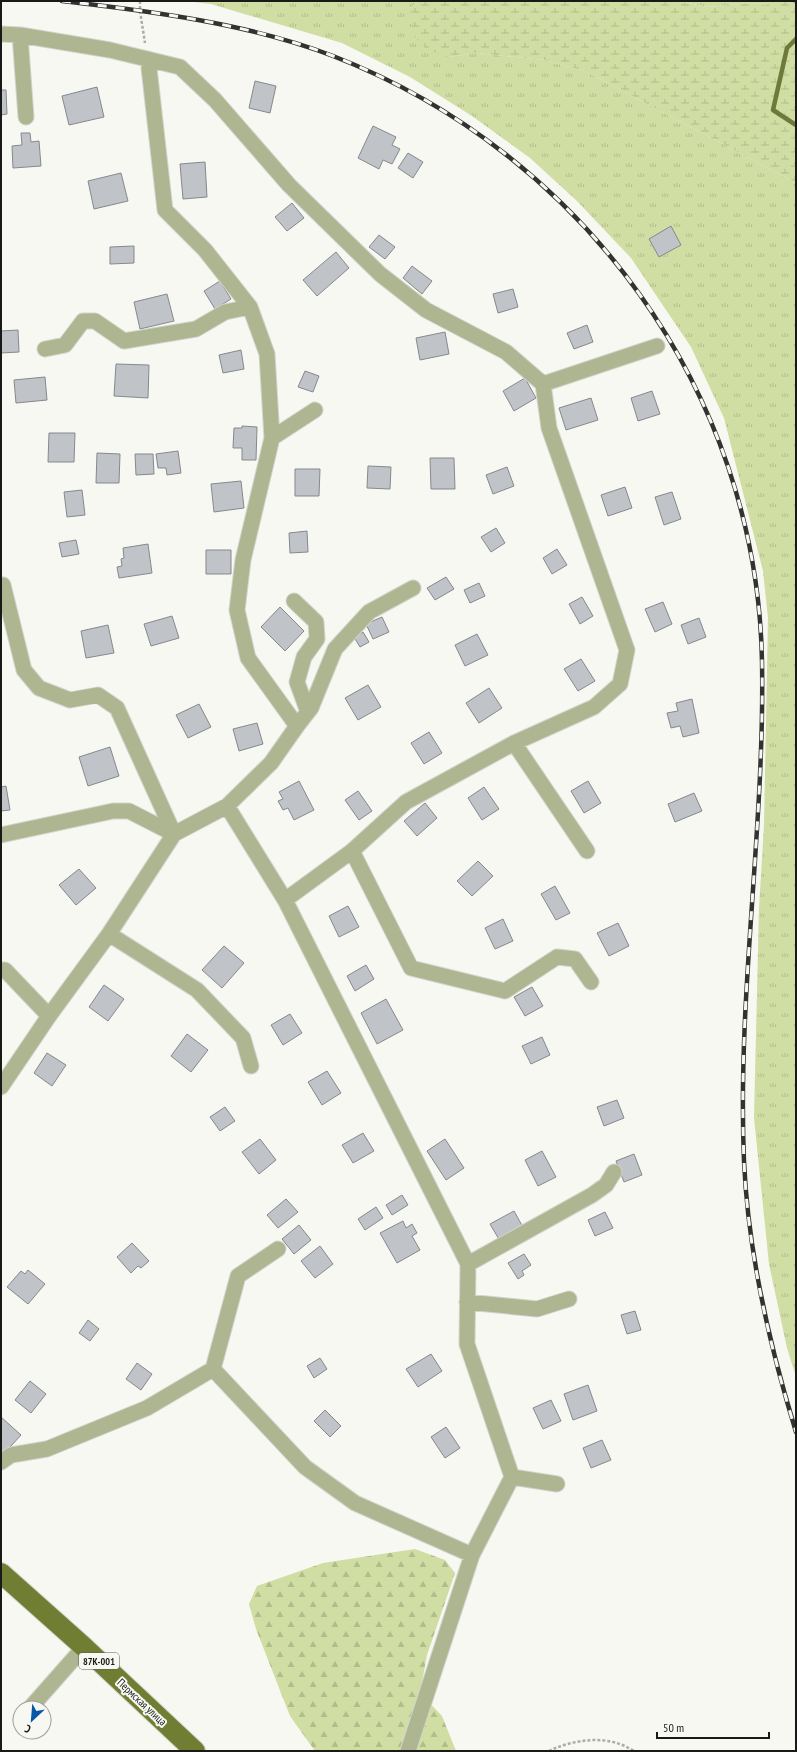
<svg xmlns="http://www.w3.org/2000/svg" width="797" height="1752" font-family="'PT Sans Narrow',sans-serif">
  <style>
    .grass { fill: url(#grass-tufts) }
    .forest { fill: url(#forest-firs) }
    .wetland { fill: url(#wetland-marsh) }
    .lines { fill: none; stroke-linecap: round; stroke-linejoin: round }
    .stream { stroke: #6e7a3a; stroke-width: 4.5 }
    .building { fill: #c0c4c9; stroke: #85898d }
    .minor-casing { stroke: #d3d4ce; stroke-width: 17 }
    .major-casing { stroke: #d3d4ce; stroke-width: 22 }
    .path { stroke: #acada8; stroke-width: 2.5; stroke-dasharray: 3 2; stroke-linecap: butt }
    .minor { stroke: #adb690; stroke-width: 15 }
    .major { stroke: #707e33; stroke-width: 20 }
    .rail-casing { stroke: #323331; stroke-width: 4.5 }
    .rail { stroke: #f6f8f1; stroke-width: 3; stroke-dasharray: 9; stroke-linecap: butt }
    .labels { text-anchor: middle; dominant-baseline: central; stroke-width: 4; stroke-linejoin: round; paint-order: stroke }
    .shield { fill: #f6f8f1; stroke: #5b5d59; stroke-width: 1 }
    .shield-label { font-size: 10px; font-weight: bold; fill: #191a18 }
    .street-label { font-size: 11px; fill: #191a18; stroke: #f6f8f1 }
  </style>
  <defs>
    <pattern id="grass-tufts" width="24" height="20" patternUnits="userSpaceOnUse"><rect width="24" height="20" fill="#d0dda3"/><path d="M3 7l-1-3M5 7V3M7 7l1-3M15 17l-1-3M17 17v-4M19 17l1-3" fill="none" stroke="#b2bd8c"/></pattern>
    <pattern id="forest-firs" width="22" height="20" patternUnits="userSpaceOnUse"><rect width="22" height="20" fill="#d0dda3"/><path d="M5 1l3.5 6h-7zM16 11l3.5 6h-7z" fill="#b2bd8c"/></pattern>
    <pattern id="wetland-marsh" width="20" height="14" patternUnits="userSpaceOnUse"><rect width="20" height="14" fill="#d0dda3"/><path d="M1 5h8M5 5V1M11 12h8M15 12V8" fill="none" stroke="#b2bd8c"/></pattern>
  </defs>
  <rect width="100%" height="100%" fill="#f6f8f1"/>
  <path class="grass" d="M 185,1 L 420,1 L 410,8 L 449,57 L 477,53 L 544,60 L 585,71 L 796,183 L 796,1377 L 787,1348 L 769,1264 L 754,1118 L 759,908 L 764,825 L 768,618 L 763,571 L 724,418 L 691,347 L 631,258 L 577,201 L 530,158 L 472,116 L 410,77 L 342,43 L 211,4 Z
    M 678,1 L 771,1 L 766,5 L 751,3 L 707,7 Z"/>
  <path class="forest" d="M 415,1549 L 445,1560 L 455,1573 L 427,1655 L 420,1693 L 442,1716 L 456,1751 L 315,1751 L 290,1716 L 256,1629 L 249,1604 L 257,1586 L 323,1563 Z"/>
  <path class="wetland" d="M 420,1 L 678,1 L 707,7 L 751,3 L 766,5 L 771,1 L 796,1 L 796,183 L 585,71 L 544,60 L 477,53 L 449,57 L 427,50 L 415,37 L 410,8 Z"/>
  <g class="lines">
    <path class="stream" d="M 796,39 L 787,48 L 773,110 L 796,125"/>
  </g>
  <path class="building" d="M 255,81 L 276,86 L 270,113 L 249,108 Z
    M 97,87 L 104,117 L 69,125 L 62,96 Z
    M 1,90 L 6,90 L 7,114 L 1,115 Z
    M 373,126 L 396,137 L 392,145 L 400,149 L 392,164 L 383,160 L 379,169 L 358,158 Z
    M 21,133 L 30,133 L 31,142 L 39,141 L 41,166 L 13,168 L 12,146 L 22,145 Z
    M 408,153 L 423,162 L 413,178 L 398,168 Z
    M 205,162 L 207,197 L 183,199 L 180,164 Z
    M 121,173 L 128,201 L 94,209 L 88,181 Z
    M 292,203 L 304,218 L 287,231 L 275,217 Z
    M 671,226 L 681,245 L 659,257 L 649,239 Z
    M 379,235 L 395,247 L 385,259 L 369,247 Z
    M 134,246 L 134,263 L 110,264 L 110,247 Z
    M 336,252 L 349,268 L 317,296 L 303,280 Z
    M 412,266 L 432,281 L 422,294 L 403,278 Z
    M 220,281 L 231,299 L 215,309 L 204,291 Z
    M 513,289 L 518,307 L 498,313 L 493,294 Z
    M 167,294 L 174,321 L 140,329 L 134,302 Z
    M 587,325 L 593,342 L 574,349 L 567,333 Z
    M 18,330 L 19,352 L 1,353 L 1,331 Z
    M 445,332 L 449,354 L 420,360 L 416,338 Z
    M 241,350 L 244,369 L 223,373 L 219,355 Z
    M 116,364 L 149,365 L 148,398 L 114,396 Z
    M 305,371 L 319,376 L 313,392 L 298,387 Z
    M 45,377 L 47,400 L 16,403 L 14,380 Z
    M 525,378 L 536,398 L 514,411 L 503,391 Z
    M 652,391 L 660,414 L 638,421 L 631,398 Z
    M 591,398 L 598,420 L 566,430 L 559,408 Z
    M 242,426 L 257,427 L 256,460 L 242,460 L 242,448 L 233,448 L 234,428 L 242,428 Z
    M 49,433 L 75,433 L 74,462 L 48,462 Z
    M 178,451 L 181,473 L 167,475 L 166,468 L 158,468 L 156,454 Z
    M 97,453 L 120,454 L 119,483 L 96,483 Z
    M 135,454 L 153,454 L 154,474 L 136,475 Z
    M 430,458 L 454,458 L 455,489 L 431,489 Z
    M 368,466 L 391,467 L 390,489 L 367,488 Z
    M 507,467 L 514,486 L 493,494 L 486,475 Z
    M 295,469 L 320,469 L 319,496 L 295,496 Z
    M 241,481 L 244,508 L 214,512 L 211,484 Z
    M 625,487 L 632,508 L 608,516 L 601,495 Z
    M 82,490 L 85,515 L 67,517 L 64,492 Z
    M 672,492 L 681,519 L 664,525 L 655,497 Z
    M 496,528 L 505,543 L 491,552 L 481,537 Z
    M 307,531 L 308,552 L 290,553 L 289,533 Z
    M 76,540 L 79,554 L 62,557 L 59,543 Z
    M 148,544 L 152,573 L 119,578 L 117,567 L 122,566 L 121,559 L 124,558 L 123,548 Z
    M 557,549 L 567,565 L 552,574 L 543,558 Z
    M 206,550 L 231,550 L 231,574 L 206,574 Z
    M 446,577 L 454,589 L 435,600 L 427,588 Z
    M 479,583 L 485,596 L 470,603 L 464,590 Z
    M 582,597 L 593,616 L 580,624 L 569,604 Z
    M 663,602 L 672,624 L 655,632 L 645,609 Z
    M 280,607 L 304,631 L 285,651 L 261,627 Z
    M 172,616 L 179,638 L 151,646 L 144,624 Z
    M 382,617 L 389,632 L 373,639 L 366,624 Z
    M 699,618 L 706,637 L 688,644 L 681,625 Z
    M 108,625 L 114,653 L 86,658 L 81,631 Z
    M 363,632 L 369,642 L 360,647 L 354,637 Z
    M 477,634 L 488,655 L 465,666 L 455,645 Z
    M 581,659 L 595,681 L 578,691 L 564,669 Z
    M 368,685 L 381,707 L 358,720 L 345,698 Z
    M 489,688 L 502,708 L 479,723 L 466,703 Z
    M 692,699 L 699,733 L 683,737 L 680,726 L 671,728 L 667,713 L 678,711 L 676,703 Z
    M 199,704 L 211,727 L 188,738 L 176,715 Z
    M 257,723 L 263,744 L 239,751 L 233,729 Z
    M 429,732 L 442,753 L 424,764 L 411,743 Z
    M 110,747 L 119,776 L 88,786 L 79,757 Z
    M 299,781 L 314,810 L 294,820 L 288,808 L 283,810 L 278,801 L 283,799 L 279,792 Z
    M 588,781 L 601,803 L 584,813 L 571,791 Z
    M 6,786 L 10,810 L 1,811 L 1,787 Z
    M 484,787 L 499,809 L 482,820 L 468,798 Z
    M 358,791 L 372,811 L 359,820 L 345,800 Z
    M 694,793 L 702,811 L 675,822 L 668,804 Z
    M 425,803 L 437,818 L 417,836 L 404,821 Z
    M 478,861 L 493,876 L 472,896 L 457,881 Z
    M 79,869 L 96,888 L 76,905 L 59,885 Z
    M 555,886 L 570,913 L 556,920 L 541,894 Z
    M 348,906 L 359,927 L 339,937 L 329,916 Z
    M 503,919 L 513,941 L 495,949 L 485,928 Z
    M 618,923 L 629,946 L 609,956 L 597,933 Z
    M 224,946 L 244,963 L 222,988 L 202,970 Z
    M 366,965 L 374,979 L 355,991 L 347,976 Z
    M 104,985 L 124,999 L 108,1021 L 89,1007 Z
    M 532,987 L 543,1006 L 525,1016 L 514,997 Z
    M 386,999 L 403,1030 L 377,1044 L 361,1013 Z
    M 290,1014 L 302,1033 L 283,1045 L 271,1025 Z
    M 187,1034 L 208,1050 L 191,1072 L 171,1056 Z
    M 542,1037 L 550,1055 L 531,1064 L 522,1046 Z
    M 47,1053 L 66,1065 L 52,1086 L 34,1073 Z
    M 327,1071 L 341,1093 L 322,1105 L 308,1082 Z
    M 617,1100 L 624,1118 L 604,1126 L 597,1107 Z
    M 225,1107 L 235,1121 L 220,1131 L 210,1117 Z
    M 363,1133 L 374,1151 L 353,1163 L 342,1145 Z
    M 260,1139 L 276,1160 L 259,1174 L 242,1152 Z
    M 445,1139 L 464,1168 L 446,1180 L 427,1151 Z
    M 542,1151 L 556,1177 L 538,1186 L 525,1160 Z
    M 634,1154 L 642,1175 L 624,1182 L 616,1161 Z
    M 402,1195 L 408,1205 L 392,1215 L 386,1205 Z
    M 286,1199 L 298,1212 L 278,1228 L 267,1215 Z
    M 376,1207 L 383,1218 L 365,1230 L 358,1219 Z
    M 514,1211 L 524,1229 L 500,1241 L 490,1224 Z
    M 605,1212 L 613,1228 L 595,1236 L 588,1220 Z
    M 403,1221 L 406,1228 L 412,1224 L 417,1233 L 412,1236 L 420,1250 L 397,1263 L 380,1233 Z
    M 299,1225 L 311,1240 L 294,1254 L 282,1239 Z
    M 132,1243 L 149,1261 L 141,1268 L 138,1266 L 131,1273 L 117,1257 Z
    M 320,1246 L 333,1264 L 315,1278 L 301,1261 Z
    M 524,1254 L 531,1265 L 522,1271 L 524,1275 L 518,1279 L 508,1263 Z
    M 28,1270 L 45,1284 L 28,1304 L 7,1287 L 21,1271 L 25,1274 Z
    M 635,1311 L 641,1330 L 627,1334 L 621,1315 Z
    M 88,1320 L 99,1329 L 90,1341 L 79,1333 Z
    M 431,1354 L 442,1371 L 418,1387 L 406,1369 Z
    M 320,1358 L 327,1369 L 314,1378 L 307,1366 Z
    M 137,1363 L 152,1374 L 141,1390 L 126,1379 Z
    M 30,1381 L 46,1394 L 31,1413 L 15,1400 Z
    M 588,1385 L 597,1411 L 573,1420 L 564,1394 Z
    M 551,1400 L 561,1421 L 543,1429 L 533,1408 Z
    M 325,1410 L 341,1426 L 330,1437 L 314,1421 Z
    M 1,1417 L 21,1435 L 1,1457 Z
    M 446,1427 L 460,1448 L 445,1458 L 431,1437 Z
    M 602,1440 L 611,1460 L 591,1468 L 583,1448 Z"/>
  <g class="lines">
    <defs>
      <path id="minor" d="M 1,34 L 20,35 L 110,50 L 180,67 L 215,100 L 289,185 L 380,274 L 426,310 L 506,352 L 543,384 L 657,346
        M 20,35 L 26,117
        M 148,59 L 165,210 L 205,250 L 250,307 L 267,354 L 272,438 L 243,560 L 237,610 L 248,658 L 297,726
        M 45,349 L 65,345 L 83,321 L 95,321 L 124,341 L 196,329 L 225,312 L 250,307
        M 272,438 L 315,410
        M 3,585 L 24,670 L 39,688 L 70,700 L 98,695 L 117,708 L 174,834
        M 294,601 L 316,622 L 317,639 L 304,657 L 297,682 L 308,712
        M 514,743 L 587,851
        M 227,806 L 285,900 L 468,1264 L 467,1344 L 512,1477 L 557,1484
        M 1,835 L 113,811 L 129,811 L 174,834
        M 352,851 L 411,968 L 505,991 L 557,957 L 575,959 L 591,982
        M 285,900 L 352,851 L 406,802 L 514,743 L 594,707 L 620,684 L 627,650 L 549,428 L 543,384
        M 109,934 L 197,990 L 243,1038 L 251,1066
        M 1,970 L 5,970 L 49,1016
        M 1,1087 L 49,1016 L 109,934 L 174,834 L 227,806 L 271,763 L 297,726 L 311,708 L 335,649 L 369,612 L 413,588
        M 468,1264 L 592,1195 L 606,1185 L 614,1172
        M 467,1302 L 537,1309 L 569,1299
        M 213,1369 L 305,1467 L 355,1503 L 472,1555
        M 1,1462 L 11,1455 L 47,1449 L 147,1408 L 213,1369 L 238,1276 L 278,1249
        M 31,1707 L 84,1647
        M 408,1751 L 472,1555 L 512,1477"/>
      <path id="major" d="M 1,1573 L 84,1647 L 195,1751"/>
    </defs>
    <use href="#minor" class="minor-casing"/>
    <use href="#major" class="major-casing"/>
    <path class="path" d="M 140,1 L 140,11 L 145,43
      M 793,1 L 796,3
      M 549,1751 C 554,1748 559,1747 564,1745 C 588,1738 612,1737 634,1751"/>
    <use href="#minor" class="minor"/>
    <use href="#major" class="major"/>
    <defs>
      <path id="rail" d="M 62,1 C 150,11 251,24 333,56 C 583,153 757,392 762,661 C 765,828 737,994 744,1161 C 748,1253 769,1344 796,1432"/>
    </defs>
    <use href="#rail" class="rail-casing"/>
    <use href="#rail" class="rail"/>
  </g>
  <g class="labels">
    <rect class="shield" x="79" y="1653" width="40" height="16" rx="3"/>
    <g class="shield-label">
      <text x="99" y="1661">87К-001</text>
    </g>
    <g class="street-label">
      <text transform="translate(142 1702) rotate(43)">Пермская улица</text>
    </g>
  </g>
  <rect width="797" height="1752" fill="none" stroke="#191a18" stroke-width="4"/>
  <g transform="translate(32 1720) rotate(206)"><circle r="19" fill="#f6f8f1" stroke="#9e9f9a"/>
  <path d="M0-3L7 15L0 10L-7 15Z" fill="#0658a6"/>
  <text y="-6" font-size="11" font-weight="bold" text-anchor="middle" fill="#191a18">С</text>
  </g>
  <path d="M657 1732v6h112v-6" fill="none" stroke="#191a18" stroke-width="2"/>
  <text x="663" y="1732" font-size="12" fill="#191a18" stroke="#f6f8f1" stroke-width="3" paint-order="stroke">50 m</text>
</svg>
